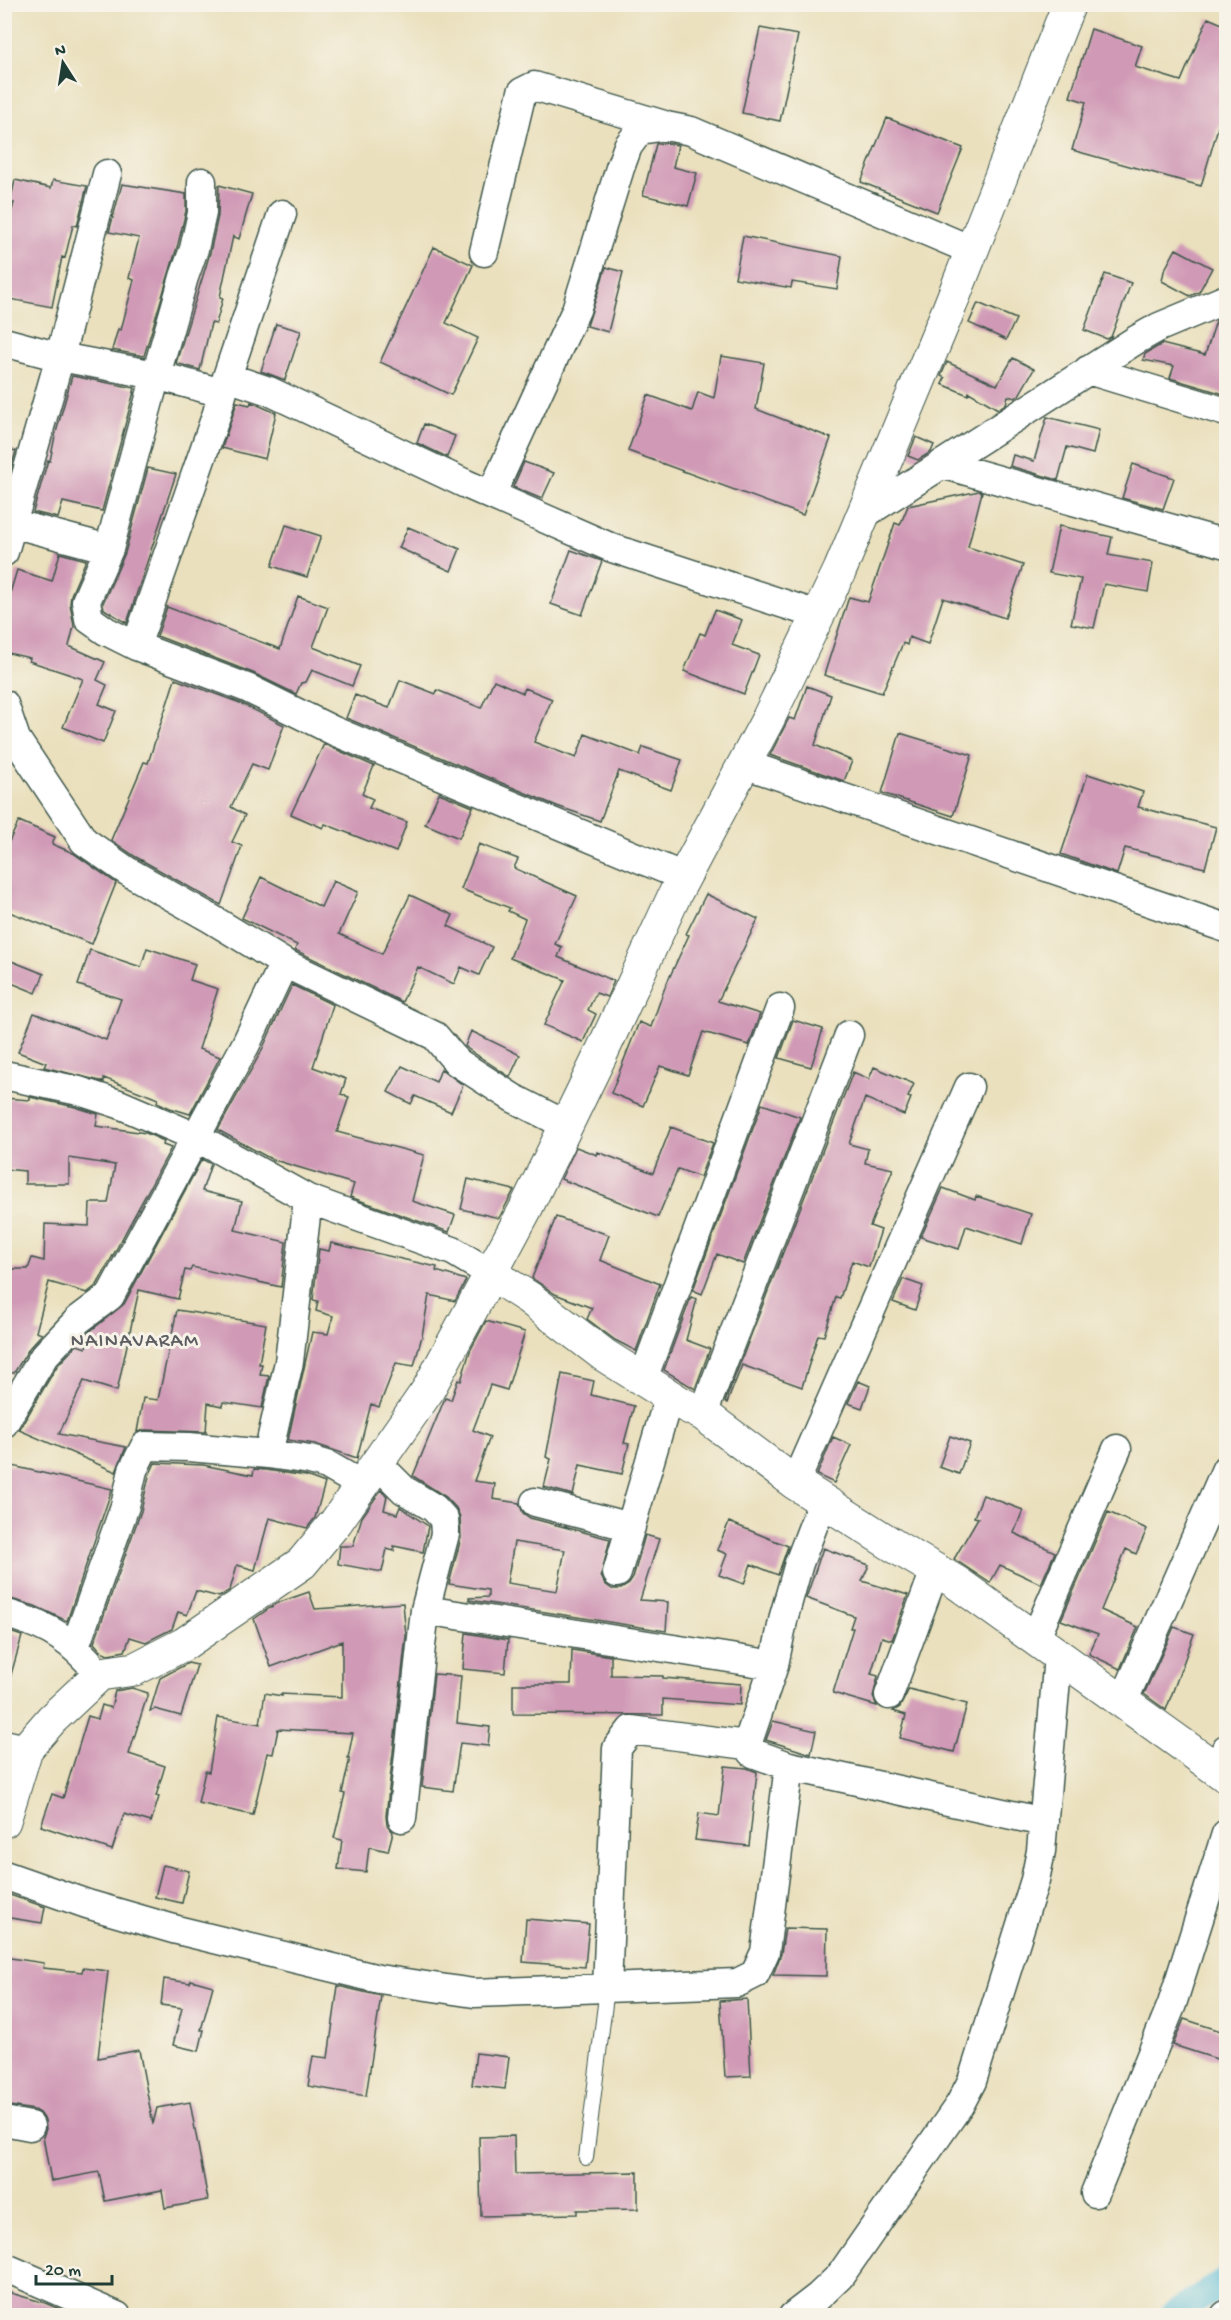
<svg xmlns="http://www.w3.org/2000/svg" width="1231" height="2320" font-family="'Gochi Hand',sans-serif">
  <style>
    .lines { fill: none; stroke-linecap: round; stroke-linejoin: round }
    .canal { stroke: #58bbd6; stroke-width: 27 }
    .building { fill: #d09ab6; fill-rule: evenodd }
    .service-casing { stroke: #3d5549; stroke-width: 16 }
    .minor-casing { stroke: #3d5549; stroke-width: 31 }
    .tertiary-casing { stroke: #3d5549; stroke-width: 35 }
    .secondary-casing { stroke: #3d5549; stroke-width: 35 }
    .service { stroke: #fff; stroke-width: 14 }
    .minor { stroke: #fff; stroke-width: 28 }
    .tertiary { stroke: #fff; stroke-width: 33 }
    .secondary { stroke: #fff; stroke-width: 33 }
    .labels { text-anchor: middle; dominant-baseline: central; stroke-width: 6; stroke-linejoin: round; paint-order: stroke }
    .quarter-label { font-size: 20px; letter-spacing: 1.5px; fill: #5d5e62; stroke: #f7f3e8 }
  </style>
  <rect width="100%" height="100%" fill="#f7f3e8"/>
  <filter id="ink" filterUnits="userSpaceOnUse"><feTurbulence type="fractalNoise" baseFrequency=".0167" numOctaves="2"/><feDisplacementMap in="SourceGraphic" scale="12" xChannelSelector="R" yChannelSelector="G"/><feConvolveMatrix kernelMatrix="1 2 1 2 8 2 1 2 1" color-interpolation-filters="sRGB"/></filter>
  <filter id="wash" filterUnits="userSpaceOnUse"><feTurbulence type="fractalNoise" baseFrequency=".008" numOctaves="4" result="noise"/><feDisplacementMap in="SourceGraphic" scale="24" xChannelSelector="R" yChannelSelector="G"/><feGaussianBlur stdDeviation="1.35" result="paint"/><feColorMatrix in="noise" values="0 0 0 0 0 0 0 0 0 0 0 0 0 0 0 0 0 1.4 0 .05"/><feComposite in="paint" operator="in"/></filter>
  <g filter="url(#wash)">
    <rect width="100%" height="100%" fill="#eae0bd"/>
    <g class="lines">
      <path class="canal" d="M 1172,2316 L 1226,2281"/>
    </g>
    <g id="blocks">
      <path class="building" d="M 1208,18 L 1227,26 L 1227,128 L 1219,124 L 1201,186 L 1072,150 L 1086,102 L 1070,97 L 1091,29 L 1142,46 L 1135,67 L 1181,81 Z
        M 760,28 L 798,35 L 780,121 L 742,113 Z
        M 887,118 L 963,148 L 937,212 L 861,182 Z
        M 666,143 L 678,145 L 673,167 L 697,173 L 688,206 L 643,195 L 656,144 Z
        M 15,180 L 51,188 L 53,180 L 87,186 L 77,226 L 73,225 L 65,258 L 62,257 L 52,307 L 4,298 L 4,238 L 14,203 L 10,203 Z
        M 122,184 L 186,194 L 186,211 L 178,244 L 144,356 L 112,350 L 118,329 L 121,330 L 134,280 L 129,278 L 139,238 L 109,232 Z
        M 219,185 L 252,194 L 239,239 L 233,236 L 220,297 L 223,298 L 216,324 L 211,323 L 200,370 L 176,363 L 210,253 L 218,216 Z
        M 743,236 L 842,256 L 837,289 L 792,282 L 791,288 L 735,278 Z
        M 434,247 L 473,265 L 446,323 L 478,338 L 451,395 L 380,362 Z
        M 1176,249 L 1212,268 L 1199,292 L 1190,296 L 1162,281 L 1164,271 Z
        M 606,267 L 623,272 L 608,332 L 587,326 Z
        M 1105,274 L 1131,283 L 1111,337 L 1107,339 L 1084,330 Z
        M 978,303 L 1016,319 L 1006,340 L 969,323 Z
        M 1227,317 L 1227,395 L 1170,378 L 1174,366 L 1143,360 L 1145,354 L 1162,344 L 1205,355 L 1216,321 Z
        M 276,324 L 301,331 L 285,380 L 261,371 Z
        M 721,356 L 764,363 L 756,409 L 831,438 L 803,515 L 628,451 L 648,395 L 692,411 L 698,392 L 714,398 Z
        M 1013,358 L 1034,369 L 1019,395 L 1015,398 L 1008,396 L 1006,404 L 998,409 L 969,392 L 968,395 L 942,384 L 945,378 L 941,376 L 947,362 L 997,385 Z
        M 72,376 L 135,388 L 102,511 L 63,502 L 58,518 L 33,512 L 48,460 L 50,461 L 55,436 Z
        M 237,402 L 250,405 L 251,402 L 276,413 L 265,459 L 222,448 Z
        M 1047,417 L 1099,430 L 1093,454 L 1067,447 L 1058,480 L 1010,466 L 1013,455 L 1034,461 Z
        M 424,424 L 455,436 L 447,457 L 417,443 Z
        M 916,437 L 934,445 L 931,452 L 918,460 L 908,456 Z
        M 4,448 L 16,451 L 8,478 L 4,477 Z
        M 524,462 L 554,473 L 542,499 L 513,487 Z
        M 1133,464 L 1174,478 L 1163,509 L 1122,498 Z
        M 148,468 L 176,474 L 127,623 L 104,609 L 103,603 L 125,553 Z
        M 979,491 L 982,492 L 968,547 L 1023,565 L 1005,618 L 943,598 L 928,644 L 909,637 L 907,645 L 903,643 L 882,693 L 824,675 L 849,597 L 868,602 L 895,523 L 900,525 L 908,506 Z
        M 286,525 L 321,536 L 307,577 L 272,566 Z
        M 1059,526 L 1112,537 L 1108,555 L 1153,563 L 1148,592 L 1104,584 L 1094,628 L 1071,624 L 1081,579 L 1049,573 Z
        M 408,527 L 460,549 L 451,571 L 399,548 Z
        M 571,550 L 602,561 L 582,615 L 551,604 Z
        M 60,553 L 86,560 L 71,595 L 70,604 L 74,626 L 69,646 L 105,662 L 97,680 L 107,685 L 99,704 L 116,711 L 103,743 L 63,727 L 83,679 L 29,661 L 30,658 L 4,652 L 4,613 L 17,570 L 52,581 Z
        M 298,596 L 328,607 L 313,647 L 360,666 L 352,686 L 312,670 L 306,682 L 301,683 L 296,694 L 253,673 L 157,636 L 167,607 L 280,649 Z
        M 715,610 L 742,620 L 732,645 L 759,655 L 744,694 L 684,671 L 700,633 L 705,635 Z
        M 175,679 L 240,703 L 284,725 L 268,770 L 252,764 L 231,807 L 245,815 L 232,842 L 242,846 L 221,905 L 136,857 L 111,840 L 144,762 L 148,763 Z
        M 400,680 L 436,694 L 437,690 L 481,708 L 494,680 L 523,693 L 525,688 L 552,699 L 534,742 L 576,758 L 585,734 L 640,755 L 643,747 L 682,760 L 671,790 L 619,771 L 600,821 L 557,806 L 346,718 L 355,695 L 389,708 Z
        M 807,686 L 831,695 L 815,745 L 852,761 L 844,781 L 770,755 L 789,718 L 795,720 Z
        M 900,733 L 972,755 L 953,816 L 882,793 Z
        M 324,744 L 374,766 L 362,794 L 373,799 L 369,808 L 407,822 L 396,852 L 325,824 L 323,828 L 291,814 Z
        M 1088,774 L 1143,792 L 1138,807 L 1216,827 L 1205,868 L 1125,848 L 1117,874 L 1061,854 Z
        M 439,793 L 473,807 L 459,838 L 425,824 Z
        M 19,821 L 55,837 L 52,844 L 73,853 L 116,883 L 92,944 L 4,910 L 4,852 Z
        M 479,844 L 518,859 L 514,868 L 577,896 L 555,944 L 562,947 L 558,957 L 614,981 L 607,997 L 596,993 L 588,1010 L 596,1014 L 583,1042 L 544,1025 L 565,980 L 510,958 L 525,919 L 508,911 L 510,908 L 461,889 Z
        M 261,877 L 321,907 L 333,881 L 358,892 L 339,934 L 382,954 L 410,895 L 453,915 L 448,926 L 492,947 L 479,975 L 461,967 L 454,984 L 418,967 L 402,1002 L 295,950 L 297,945 L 242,918 Z
        M 706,894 L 758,919 L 718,1001 L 760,1014 L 749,1045 L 703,1032 L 688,1075 L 660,1066 L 643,1106 L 611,1093 L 639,1022 L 651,1027 L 665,987 L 689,935 L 686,934 Z
        M 147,948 L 195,964 L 190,980 L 218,989 L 199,1049 L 220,1057 L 190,1114 L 170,1108 L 157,1102 L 158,1099 L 104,1078 L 104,1082 L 44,1067 L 46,1063 L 18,1052 L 34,1013 L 106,1040 L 121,999 L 78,985 L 90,950 L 141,967 Z
        M 4,958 L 44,974 L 36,993 L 4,980 Z
        M 292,985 L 333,1005 L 313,1067 L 346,1079 L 341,1094 L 349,1097 L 337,1132 L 424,1155 L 412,1201 L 455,1215 L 449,1232 L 350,1197 L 354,1184 L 271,1159 L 218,1130 L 261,1052 Z
        M 793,1020 L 823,1029 L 811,1067 L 779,1058 Z
        M 471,1031 L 520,1055 L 510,1077 L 468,1049 L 465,1046 Z
        M 402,1066 L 436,1082 L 441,1069 L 463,1085 L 451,1112 L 415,1096 L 411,1104 L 388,1092 Z
        M 874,1067 L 914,1084 L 908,1097 L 911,1098 L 904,1115 L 865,1098 L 849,1144 L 868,1149 L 865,1163 L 893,1169 L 870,1226 L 881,1230 L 869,1267 L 852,1261 L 840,1298 L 836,1297 L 824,1336 L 818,1335 L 802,1387 L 742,1365 L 727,1403 L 725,1402 L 853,1072 L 869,1079 Z
        M 30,1097 L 75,1107 L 98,1114 L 96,1126 L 146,1133 L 164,1141 L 163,1145 L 171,1148 L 97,1285 L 87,1293 L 49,1282 L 36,1332 L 42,1334 L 30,1347 L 14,1373 L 4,1373 L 4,1269 L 28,1269 L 32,1258 L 44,1261 L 45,1224 L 89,1226 L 90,1203 L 108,1203 L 115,1165 L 69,1158 L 69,1184 L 25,1184 L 25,1171 L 4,1169 L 4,1098 L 30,1100 Z
        M 762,1104 L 800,1117 L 743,1264 L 717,1254 L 702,1294 L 693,1290 Z
        M 671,1127 L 713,1143 L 700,1177 L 678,1169 L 658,1217 L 561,1179 L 576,1147 L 597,1155 L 598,1152 L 653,1173 Z
        M 202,1159 L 211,1164 L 202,1191 L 242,1201 L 235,1230 L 286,1242 L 281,1287 L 192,1267 L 190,1271 L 185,1270 L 178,1299 L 139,1290 L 117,1391 L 84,1381 L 59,1434 L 126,1447 L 116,1472 L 19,1430 L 57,1366 L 77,1345 L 86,1348 L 89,1332 L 124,1304 Z
        M 468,1179 L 514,1190 L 499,1218 L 461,1209 Z
        M 943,1188 L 975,1200 L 976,1196 L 1031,1214 L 1022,1244 L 966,1226 L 959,1249 L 921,1237 Z
        M 556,1217 L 609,1235 L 600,1260 L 660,1284 L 636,1351 L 615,1340 L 587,1319 L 592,1308 L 555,1294 L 532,1278 Z
        M 331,1243 L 437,1267 L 436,1271 L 466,1280 L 455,1301 L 429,1295 L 422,1336 L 414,1366 L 396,1363 L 379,1407 L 371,1404 L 357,1458 L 315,1444 L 288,1440 L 312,1332 L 328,1334 L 333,1316 L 316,1311 L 318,1301 L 313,1300 L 319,1249 L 329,1251 Z
        M 903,1279 L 923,1286 L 915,1310 L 893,1302 Z
        M 691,1297 L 697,1299 L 686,1340 L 710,1349 L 695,1389 L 664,1370 Z
        M 177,1310 L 266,1324 L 259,1364 L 262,1364 L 260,1375 L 269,1376 L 262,1408 L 223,1402 L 222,1406 L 208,1403 L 206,1432 L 145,1430 L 137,1432 L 143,1398 L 158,1400 Z
        M 486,1321 L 525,1332 L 507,1390 L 490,1385 L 473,1430 L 490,1437 L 474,1481 L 495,1484 L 493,1499 L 519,1503 L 523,1513 L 530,1518 L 610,1539 L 601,1576 L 605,1584 L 612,1589 L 621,1589 L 629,1584 L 633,1578 L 645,1535 L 659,1539 L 640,1600 L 668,1602 L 666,1631 L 469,1600 L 469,1598 L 488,1597 L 488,1590 L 449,1584 L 461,1538 L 460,1517 L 456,1508 L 446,1497 L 413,1476 L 445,1398 L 451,1400 L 458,1380 L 461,1381 L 470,1351 ZM 514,1542 L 565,1550 L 557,1591 L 507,1583 Z
        M 562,1374 L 594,1381 L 591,1395 L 634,1406 L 624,1443 L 629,1444 L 622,1474 L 580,1465 L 573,1495 L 544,1487 L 551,1459 L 546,1457 Z
        M 858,1381 L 870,1386 L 862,1408 L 848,1403 Z
        M 950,1436 L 970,1443 L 959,1474 L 939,1467 Z
        M 833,1437 L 851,1445 L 834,1483 L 817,1475 Z
        M 155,1463 L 203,1465 L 253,1475 L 254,1469 L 266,1470 L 306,1476 L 325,1483 L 315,1518 L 307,1528 L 269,1518 L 255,1570 L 237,1565 L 230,1590 L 219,1597 L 196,1591 L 187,1615 L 178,1612 L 172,1629 L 146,1642 L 130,1637 L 125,1651 L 108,1654 L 101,1651 L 94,1643 L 141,1511 L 149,1476 Z
        M 4,1464 L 112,1489 L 67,1621 L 35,1606 L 4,1597 Z
        M 381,1490 L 387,1496 L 384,1510 L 397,1514 L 400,1507 L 428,1526 L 423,1552 L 394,1546 L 394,1551 L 387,1549 L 382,1572 L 338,1564 L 340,1546 L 353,1546 L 362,1517 Z
        M 983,1495 L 1023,1510 L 1014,1533 L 1055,1552 L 1041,1584 L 1000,1565 L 990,1583 L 954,1559 L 978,1518 L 974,1517 Z
        M 1108,1512 L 1147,1529 L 1136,1554 L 1126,1549 L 1101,1610 L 1138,1627 L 1120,1669 L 1089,1654 L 1098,1634 L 1061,1620 Z
        M 729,1522 L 788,1546 L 778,1575 L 751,1564 L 744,1584 L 719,1575 L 727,1554 L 717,1550 Z
        M 823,1548 L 869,1565 L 862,1581 L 908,1595 L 892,1640 L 882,1637 L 871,1674 L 878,1676 L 873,1697 L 877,1706 L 833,1693 L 853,1628 L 850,1628 L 854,1616 L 806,1598 Z
        M 309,1592 L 315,1609 L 403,1603 L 406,1636 L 386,1816 L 387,1825 L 393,1832 L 388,1851 L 369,1847 L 366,1872 L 338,1869 L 342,1840 L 334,1838 L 345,1794 L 342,1793 L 350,1758 L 348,1758 L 353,1733 L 278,1729 L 273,1754 L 267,1753 L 253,1815 L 198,1803 L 205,1771 L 209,1772 L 218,1717 L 260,1724 L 265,1693 L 282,1696 L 281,1694 L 342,1697 L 342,1641 L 271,1667 L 254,1619 L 277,1603 Z
        M 1174,1627 L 1194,1634 L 1166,1710 L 1144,1694 Z
        M 4,1630 L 22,1636 L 10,1678 L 4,1678 Z
        M 466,1633 L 508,1640 L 505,1673 L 463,1669 Z
        M 572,1650 L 611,1656 L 611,1675 L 663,1676 L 663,1678 L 741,1684 L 740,1705 L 663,1699 L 663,1715 L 513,1714 L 513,1684 L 571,1684 Z
        M 188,1663 L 197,1665 L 181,1716 L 155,1709 L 150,1711 L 160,1678 Z
        M 434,1674 L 461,1676 L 457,1723 L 490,1727 L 488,1746 L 460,1743 L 453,1791 L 422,1787 Z
        M 132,1688 L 148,1693 L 129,1754 L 165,1766 L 156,1796 L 159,1797 L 151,1822 L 124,1814 L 112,1850 L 41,1826 L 52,1794 L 63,1798 L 88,1716 L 98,1719 L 102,1705 L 111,1708 L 115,1691 Z
        M 909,1689 L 967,1704 L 954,1752 L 900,1738 L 906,1715 L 893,1711 L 900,1707 Z
        M 773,1721 L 816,1731 L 811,1754 L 766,1740 Z
        M 725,1766 L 747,1768 L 757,1772 L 749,1846 L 695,1840 L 699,1813 L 719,1816 Z
        M 163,1865 L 189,1871 L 182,1903 L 155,1897 Z
        M 4,1893 L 45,1907 L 42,1923 L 4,1917 Z
        M 526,1919 L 589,1924 L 585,1967 L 523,1962 Z
        M 785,1928 L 827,1929 L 826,1976 L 773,1975 L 781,1954 Z
        M 4,1957 L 44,1963 L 43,1968 L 82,1972 L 83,1968 L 108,1971 L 98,2058 L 139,2050 L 153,2124 L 157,2108 L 190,2102 L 208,2200 L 165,2208 L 162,2190 L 105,2201 L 99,2172 L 51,2181 L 43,2137 L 46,2129 L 45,2120 L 41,2114 L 34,2110 L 4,2105 Z
        M 164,1979 L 190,1983 L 191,1980 L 213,1986 L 201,2030 L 204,2030 L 199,2051 L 173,2045 L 182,2008 L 161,2005 Z
        M 338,1986 L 381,1996 L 366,2096 L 308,2086 L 313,2056 L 328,2058 Z
        M 747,1999 L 751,2076 L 725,2077 L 720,2001 Z
        M 1184,2019 L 1227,2033 L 1227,2050 L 1223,2061 L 1173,2045 Z
        M 476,2053 L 509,2057 L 505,2089 L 472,2085 Z
        M 514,2136 L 515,2174 L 638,2172 L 638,2209 L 577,2210 L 577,2214 L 481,2216 L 479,2137 Z
        M 4,2291 L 45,2303 L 69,2313 L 69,2316 L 4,2316 Z"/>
    </g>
  </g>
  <g filter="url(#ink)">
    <use href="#blocks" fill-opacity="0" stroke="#3d5549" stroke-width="1.5"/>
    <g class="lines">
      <defs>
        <path id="service" d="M 586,2158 L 607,1988"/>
        <path id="minor" d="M 484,252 L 522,92 L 534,86 L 664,125
          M 4,342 L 60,357 L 156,375 L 222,393
          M 1088,370 L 1226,412
          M 227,377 L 269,391 L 466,484 L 612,548 L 818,615
          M 942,464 L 1226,544
          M 491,495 L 576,310 L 620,168 L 628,146 L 640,130 L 666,126 L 691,131 L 971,250
          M 863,515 L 1136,340 L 1159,327 L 1226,299
          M 4,521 L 109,549 L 86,601 L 89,619 L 106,631 L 136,646 L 247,688 L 334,731 L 684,877
          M 109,549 L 156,375 L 184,277 L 194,249 L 202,213 L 202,182
          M 4,552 L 58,364 L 107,174
          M 136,646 L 217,413 L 227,377 L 282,214
          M 4,704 L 16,739 L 84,841 L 127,871 L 210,918 L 284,963 L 435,1036 L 457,1062 L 513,1098 L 566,1125
          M 744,764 L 1226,928
          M 4,1075 L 79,1091 L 119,1104 L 196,1137 L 308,1199 L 453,1251 L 490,1273
          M 308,1199 L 289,1362 L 268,1454 L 310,1460 L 327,1465 L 362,1485
          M 643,1379 L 780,1008
          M 703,1414 L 849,1035
          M 4,1423 L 44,1356 L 78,1320 L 110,1296 L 246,1044 L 284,963
          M 378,1464 L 404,1490 L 434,1508 L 444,1519 L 445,1534 L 425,1610 L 402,1818
          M 795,1483 L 969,1087
          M 535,1502 L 631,1527
          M 617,1573 L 669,1396
          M 425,1610 L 774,1665
          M 4,1613 C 41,1624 62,1633 88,1661
          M 1035,1639 L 1117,1449
          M 75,1647 L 125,1506 L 133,1470 L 145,1446 L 189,1447 L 268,1454
          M 889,1695 L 935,1570
          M 1123,1702 L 1226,1469
          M 4,1744 L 26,1749
          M 747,1745 L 774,1665 L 784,1616 L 799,1563 L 823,1500
          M 1217,1771 L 1226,1749
          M 4,1875 L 87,1904 L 177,1930 L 379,1979 L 474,1993 L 737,1983 L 755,1974 L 765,1952 L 789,1766
          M 607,1988 L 617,1748 L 631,1730 L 747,1745 L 753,1753 L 789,1766 L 1044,1822
          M 4,2121 L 30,2126
          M 1095,2193 L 1172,2004 L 1226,1834
          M 4,2267 L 117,2316
          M 793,2316 L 819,2296 L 840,2276 L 960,2104 L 972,2081 L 1035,1880 L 1041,1851 L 1058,1656
          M 1225,2316 L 1226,2315"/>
        <path id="tertiary" d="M 490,1273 L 529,1298 L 604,1355 L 682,1404 L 703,1414 L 795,1483 L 896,1547 L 956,1582 L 1226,1776"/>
        <path id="secondary" d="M 4,1821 L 26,1749 L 52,1719 L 100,1674 L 135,1669 L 184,1644 L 302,1563 L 336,1522 L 428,1390 L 525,1210 L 601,1054 L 676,892 L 767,721 L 840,570 L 948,311 L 1069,4"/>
      </defs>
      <use href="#service" class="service-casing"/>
      <use href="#minor" class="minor-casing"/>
      <use href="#tertiary" class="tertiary-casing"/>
      <use href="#secondary" class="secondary-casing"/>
      <use href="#service" class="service"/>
      <use href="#minor" class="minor"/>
      <use href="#tertiary" class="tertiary"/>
      <use href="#secondary" class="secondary"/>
    </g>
  </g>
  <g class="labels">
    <g class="quarter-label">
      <text x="135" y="1342">NAINAVARAM</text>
    </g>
  </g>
  <rect width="1231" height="2320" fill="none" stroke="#f7f3e8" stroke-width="24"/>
  <g transform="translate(63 63) rotate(348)" stroke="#f7f3e8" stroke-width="4.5" paint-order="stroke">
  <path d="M0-4.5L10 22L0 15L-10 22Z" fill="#1f3d34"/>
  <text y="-9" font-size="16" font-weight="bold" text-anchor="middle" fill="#1f3d34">N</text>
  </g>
  <path d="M36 2275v9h76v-9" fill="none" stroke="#1f3d34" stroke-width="3"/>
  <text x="45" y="2275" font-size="18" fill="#1f3d34" stroke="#f7f3e8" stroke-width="4.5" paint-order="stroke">20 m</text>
</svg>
